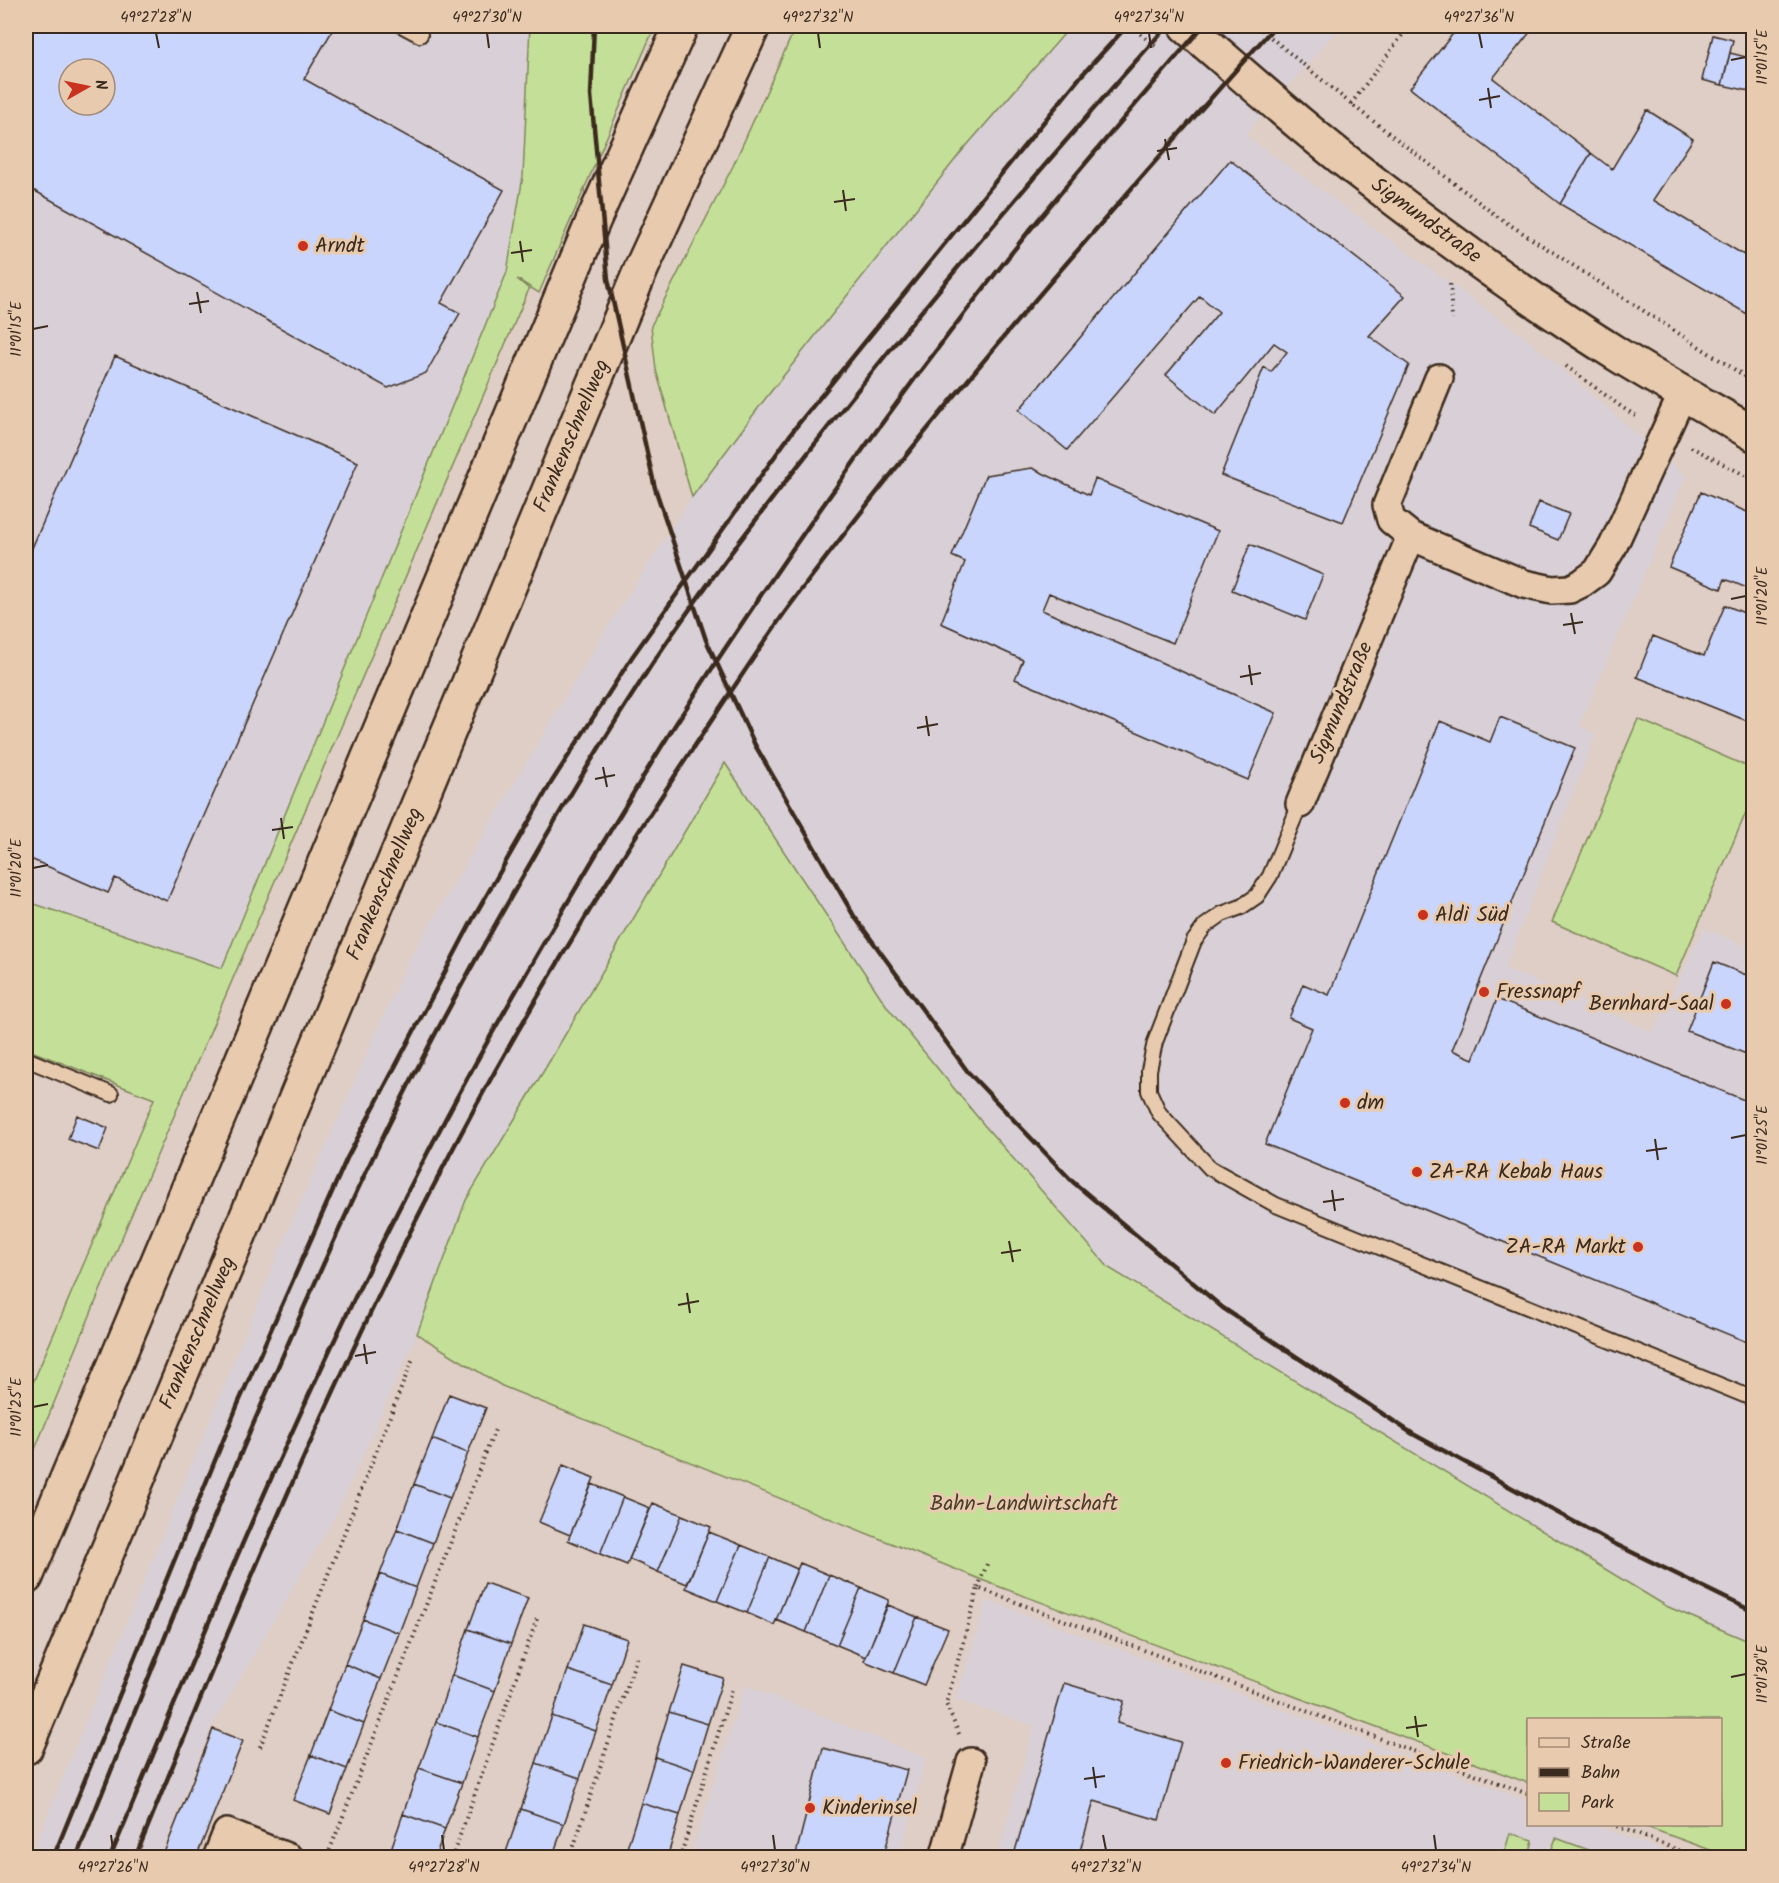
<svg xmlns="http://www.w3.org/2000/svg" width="1779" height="1883" font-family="Kalam,sans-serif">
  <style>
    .built { fill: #d8d0d6; fill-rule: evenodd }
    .green { fill: #c4e098; stroke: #80855b; stroke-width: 1.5 }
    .building { fill: #c9d5fc; stroke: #3b2a1e; stroke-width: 1.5; fill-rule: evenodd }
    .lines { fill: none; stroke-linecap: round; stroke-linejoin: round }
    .service-casing { stroke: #3b2a1e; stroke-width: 18 }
    .minor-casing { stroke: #3b2a1e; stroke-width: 32 }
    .secondary-casing { stroke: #3b2a1e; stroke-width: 38 }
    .trunk-casing { stroke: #3b2a1e; stroke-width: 38 }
    .path { stroke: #3b2a1e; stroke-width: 4; stroke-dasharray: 1.5 4.5; stroke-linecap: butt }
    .service { stroke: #e8cbaf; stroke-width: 14 }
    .minor { stroke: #e8cbaf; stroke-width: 27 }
    .secondary { stroke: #e8cbaf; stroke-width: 33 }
    .trunk { stroke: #e8cbaf; stroke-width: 33 }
    .rail { stroke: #3b2a1e; stroke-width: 4.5 }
    .ticks { fill: none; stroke: #3b2a1e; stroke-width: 2 }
    .poi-dot { fill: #c8321e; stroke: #e8cbaf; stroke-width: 2 }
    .labels { text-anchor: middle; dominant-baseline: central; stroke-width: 6; stroke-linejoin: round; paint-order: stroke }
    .street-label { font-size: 21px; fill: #3b2a1e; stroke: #e8cbaf }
    .poi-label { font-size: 21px; fill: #3b2a1e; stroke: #e8cbaf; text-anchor: start }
    .park-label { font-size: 21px; fill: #493c2a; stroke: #e8cbaf }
    .neatline { fill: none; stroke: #3b2a1e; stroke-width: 2 }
    .ticks-label { font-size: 15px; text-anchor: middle; fill: #3b2a1e }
  </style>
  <rect width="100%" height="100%" fill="#dfcec6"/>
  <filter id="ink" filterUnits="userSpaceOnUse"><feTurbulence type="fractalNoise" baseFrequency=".0167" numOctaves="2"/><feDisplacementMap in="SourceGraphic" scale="12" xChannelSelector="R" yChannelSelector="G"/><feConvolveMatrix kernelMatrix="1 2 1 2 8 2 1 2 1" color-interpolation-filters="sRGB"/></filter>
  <g filter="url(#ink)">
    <path class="built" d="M 26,26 L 530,26 L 523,176 L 507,272 L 222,968 L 26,901 ZM 69,69 L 105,69 L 105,105 L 69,105 Z
      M 1072,26 L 1341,26 L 1245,135 L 1526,338 L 1686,476 L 1579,726 L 1596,734 L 1505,968 L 1653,1032 L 1704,928 L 1753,949 L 1753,1643 L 1666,1606 L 1109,1268 L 984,1125 L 888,1008 L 725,763 L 549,1062 L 466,1200 L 417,1334 L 337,1513 L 211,1728 L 160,1857 L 30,1858 L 280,1249 L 409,959 L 608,626 L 692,497 L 765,399 L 962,151 Z
      M 987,1600 L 1528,1801 L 1528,1824 L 1593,1825 L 1682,1857 L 997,1857 L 1034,1726 L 956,1699 Z
      M 745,1685 L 926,1758 L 900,1857 L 690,1858 Z"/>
    <path class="green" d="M 530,26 L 655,26 L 539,293 L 517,279 L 529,289 L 128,1223 L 26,1471 L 26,1399 L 154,1099 L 26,1049 L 26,901 L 222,968 L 507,272 L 523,176 Z
      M 796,26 L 1071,26 L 962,151 L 765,399 L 692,497 L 656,370 L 651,326 L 733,166 Z
      M 1638,719 L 1753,769 L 1753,796 L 1676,976 L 1552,922 Z
      M 725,763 L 888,1008 L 984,1125 L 1109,1268 L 1666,1606 L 1753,1643 L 1753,1857 L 1730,1857 L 1641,1825 L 1720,1824 L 1720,1720 L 1528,1720 L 1528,1783 L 992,1584 L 502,1386 L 417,1334 L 466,1200 L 549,1062 Z
      M 1510,1833 L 1533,1840 L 1529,1857 L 1503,1857 Z
      M 1556,1838 L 1608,1857 L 1549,1857 Z"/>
    <path class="building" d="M 26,26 L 335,26 L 304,79 L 504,190 L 441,303 L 460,313 L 426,373 L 388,388 L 26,186 ZM 69,69 L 105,69 L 105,105 L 69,105 Z
      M 1459,26 L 1535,26 L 1493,78 L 1591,153 L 1560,204 L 1410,88 Z
      M 1713,35 L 1733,40 L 1722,85 L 1702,80 Z
      M 1730,53 L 1754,59 L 1754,92 L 1722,85 Z
      M 1647,110 L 1693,139 L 1653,200 L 1754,261 L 1754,318 L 1560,204 L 1591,153 L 1612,169 Z
      M 1230,160 L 1405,296 L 1369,336 L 1409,365 L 1343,522 L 1221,475 L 1264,367 L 1271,372 L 1287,352 L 1274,343 L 1215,415 L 1166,375 L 1219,312 L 1200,296 L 1067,450 L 1019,410 Z
      M 115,356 L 358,462 L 167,901 L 115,878 L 108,893 L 26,857 L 26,562 Z
      M 1032,468 L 1089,495 L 1095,479 L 1218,531 L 1173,643 L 1049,593 L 1042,610 L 1276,713 L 1248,780 L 1015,679 L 1023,660 L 941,623 L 965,562 L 952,556 L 986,475 Z
      M 1701,492 L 1754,515 L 1754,591 L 1725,579 L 1721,589 L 1669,567 Z
      M 1539,502 L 1569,514 L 1558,540 L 1529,528 Z
      M 1250,544 L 1323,575 L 1305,620 L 1232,590 Z
      M 1725,605 L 1754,617 L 1754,716 L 1750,722 L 1637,677 L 1653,636 L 1704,656 Z
      M 1500,717 L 1575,748 L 1452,1050 L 1473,1059 L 1497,999 L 1754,1104 L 1754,1345 L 1265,1144 L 1312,1028 L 1289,1018 L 1303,984 L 1329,995 L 1440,721 L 1490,742 Z
      M 1714,962 L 1754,978 L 1754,1057 L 1687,1031 Z
      M 77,1115 L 108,1128 L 99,1151 L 68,1139 Z
      M 449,1394 L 486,1408 L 468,1453 L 432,1439 Z
      M 432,1439 L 468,1453 L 450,1498 L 414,1484 Z
      M 563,1465 L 594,1478 L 570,1535 L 539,1522 Z
      M 414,1484 L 450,1498 L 433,1543 L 397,1529 Z
      M 592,1484 L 623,1497 L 600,1554 L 568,1540 Z
      M 623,1497 L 650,1508 L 627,1565 L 600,1554 Z
      M 653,1503 L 682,1515 L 658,1572 L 629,1559 Z
      M 682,1515 L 711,1527 L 687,1584 L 658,1572 Z
      M 397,1529 L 433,1543 L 416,1588 L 380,1574 Z
      M 709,1532 L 741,1545 L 717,1601 L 686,1588 Z
      M 741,1545 L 770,1557 L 747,1613 L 717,1601 Z
      M 770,1557 L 797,1569 L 774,1625 L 747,1613 Z
      M 800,1563 L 829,1575 L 806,1632 L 776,1620 Z
      M 380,1574 L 416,1588 L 399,1633 L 363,1619 Z
      M 829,1575 L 861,1588 L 837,1645 L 806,1632 Z
      M 485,1583 L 528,1598 L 511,1644 L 468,1629 Z
      M 861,1588 L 889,1600 L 866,1657 L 837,1645 Z
      M 888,1605 L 917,1617 L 894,1673 L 864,1661 Z
      M 917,1617 L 948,1629 L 924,1685 L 894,1673 Z
      M 363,1619 L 399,1633 L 381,1679 L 345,1664 Z
      M 584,1624 L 627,1639 L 612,1685 L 568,1670 Z
      M 468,1629 L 511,1644 L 495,1691 L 452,1675 Z
      M 345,1664 L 381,1679 L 364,1724 L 328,1710 Z
      M 684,1666 L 723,1678 L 708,1724 L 669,1712 Z
      M 568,1670 L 612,1685 L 596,1731 L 552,1716 Z
      M 452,1675 L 495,1691 L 478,1737 L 436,1722 Z
      M 1064,1683 L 1124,1701 L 1117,1723 L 1181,1742 L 1159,1820 L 1094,1801 L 1078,1858 L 1013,1858 Z
      M 328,1710 L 364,1724 L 347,1769 L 311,1755 Z
      M 669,1712 L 708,1724 L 694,1770 L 655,1757 Z
      M 552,1716 L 596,1731 L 580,1778 L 536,1763 Z
      M 436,1722 L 478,1737 L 462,1783 L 419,1768 Z
      M 213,1729 L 243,1741 L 196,1858 L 162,1858 Z
      M 823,1748 L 907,1770 L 883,1858 L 795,1858 Z
      M 311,1755 L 347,1769 L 330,1814 L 293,1800 Z
      M 655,1757 L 694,1770 L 680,1815 L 641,1803 Z
      M 536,1763 L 580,1778 L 564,1824 L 521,1809 Z
      M 419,1768 L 462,1783 L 445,1829 L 403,1814 Z
      M 641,1803 L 680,1815 L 667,1858 L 655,1858 L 627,1848 Z
      M 521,1809 L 564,1824 L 552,1858 L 512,1858 L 505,1855 Z
      M 403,1814 L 445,1829 L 435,1858 L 388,1858 Z
      M 627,1848 L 655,1858 L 624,1858 Z"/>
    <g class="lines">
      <defs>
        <path id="service" d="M 403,26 L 420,35
          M 1300,804 L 1270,876 L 1257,896 L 1241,907 L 1222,914 L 1205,926 L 1194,941 L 1155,1042 L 1149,1070 L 1149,1091 L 1159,1113 L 1210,1168 L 1276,1205 L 1754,1399
          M 26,1059 L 111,1094"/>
        <path id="minor" d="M 1439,378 L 1387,505 L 1391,520 L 1411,536 L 1524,584 L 1552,590 L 1570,589 L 1582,583 L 1597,572 L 1613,546 L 1683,393
          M 1300,804 L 1411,536
          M 217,1858 L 227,1833 L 289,1858
          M 944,1858 L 971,1762"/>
        <path id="secondary" d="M 1186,26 C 1248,79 1309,134 1374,183 C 1453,244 1535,303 1620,356 C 1664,383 1709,408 1754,434"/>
        <path id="trunk" d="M 26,1577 L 594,219 L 681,26
          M 26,1747 L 642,267 L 753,26"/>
      </defs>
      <use href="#service" class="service-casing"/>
      <use href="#minor" class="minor-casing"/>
      <use href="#secondary" class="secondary-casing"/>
      <use href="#trunk" class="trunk-casing"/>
      <path class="path" d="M 1131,26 L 1157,48
        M 1257,26 L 1351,104 L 1498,217 L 1754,382
        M 1351,104 L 1409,26
        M 1450,284 L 1452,320
        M 1566,366 L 1623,408 L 1638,417
        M 1691,447 L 1754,480
        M 978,1588 L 987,1564
        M 959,1734 L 946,1704 L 978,1588 L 1528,1794
        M 260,1747 L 413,1358
        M 1611,1824 L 1699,1858
        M 320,1857 L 329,1852 L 496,1427
        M 452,1858 L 538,1616
        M 570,1858 L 638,1653
        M 680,1858 L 732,1689"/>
      <use href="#service" class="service"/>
      <use href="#minor" class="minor"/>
      <use href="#secondary" class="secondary"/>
      <use href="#trunk" class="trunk"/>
      <path class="rail" d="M 594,26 L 591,95 L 608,279 L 655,488 L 706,640 L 755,745 L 854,916 L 968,1072 L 1073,1182 L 1223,1308 L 1413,1434 L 1613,1543 L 1754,1612
        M 53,1858 L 238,1404 L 347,1158 L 474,917 L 551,783 L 632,657 L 795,428 L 1081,76 L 1127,26
        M 76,1858 C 166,1634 255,1409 357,1191 C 407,1083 464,978 523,876 C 564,804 607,733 652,664 C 706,583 766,506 826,430 C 935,291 1050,157 1167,26
        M 110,1858 C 204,1632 297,1406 409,1189 C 469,1070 536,955 604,841 C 629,801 652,761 677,722 C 786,553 903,388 1029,231 C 1086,162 1144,94 1203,26
        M 135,1858 C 227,1632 320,1406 432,1189 C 493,1069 562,953 634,839 C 667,787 701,736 736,684 C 752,660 768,636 785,612 C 937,407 1106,216 1275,26"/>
    </g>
  </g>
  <path class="ticks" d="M 156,33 L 159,48M 487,33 L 489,48M 818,33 L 820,48M 1149,33 L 1151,48M 1479,33 L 1482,48M 1731,60 L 1746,57M 1488,88 L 1491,108M 1479,100 L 1500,96M 1165,139 L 1169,160M 1157,151 L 1177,148M 843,190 L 846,211M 834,202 L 855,199M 520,241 L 523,262M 511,253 L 532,250M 197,292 L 201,313M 189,304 L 209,301M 33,329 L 48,326M 1731,599 L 1746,596M 1571,613 L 1575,634M 1563,625 L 1583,622M 1249,665 L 1252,685M 1240,677 L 1261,673M 926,716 L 929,736M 917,728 L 938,724M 603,767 L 607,787M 595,779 L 615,775M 281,818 L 284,839M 272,830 L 293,827M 33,868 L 48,865M 1731,1138 L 1746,1135M 1655,1139 L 1658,1160M 1646,1151 L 1667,1148M 1332,1190 L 1335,1211M 1323,1202 L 1344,1199M 1009,1241 L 1013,1262M 1001,1253 L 1021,1250M 687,1293 L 690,1313M 678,1305 L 699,1301M 364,1344 L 367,1364M 355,1356 L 376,1352M 33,1407 L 48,1404M 1731,1677 L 1746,1674M 1415,1716 L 1418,1737M 1406,1728 L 1427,1725M 1093,1767 L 1096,1788M 1084,1779 L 1105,1776M 111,1835 L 113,1850M 442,1835 L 444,1850M 773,1835 L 775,1850M 1103,1835 L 1106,1850M 1434,1835 L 1436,1850"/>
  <g class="poi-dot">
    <circle cx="303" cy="246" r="6"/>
    <circle cx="1423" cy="915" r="6"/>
    <circle cx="1484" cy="992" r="6"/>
    <circle cx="1726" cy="1004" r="6"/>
    <circle cx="1345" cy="1103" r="6"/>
    <circle cx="1417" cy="1172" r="6"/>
    <circle cx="1638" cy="1247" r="6"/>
    <circle cx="1226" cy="1763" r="6"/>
    <circle cx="810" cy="1808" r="6"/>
  </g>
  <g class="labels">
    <g class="street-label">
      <text transform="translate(1426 221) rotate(36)">Sigmundstraße</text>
      <text transform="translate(572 436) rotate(-67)">Frankenschnellweg</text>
      <text transform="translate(1342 703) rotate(-67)">Sigmundstraße</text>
      <text transform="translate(385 884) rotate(-67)">Frankenschnellweg</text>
      <text transform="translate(198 1333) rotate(-67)">Frankenschnellweg</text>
    </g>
    <g class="poi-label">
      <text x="315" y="246">Arndt</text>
      <text x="1435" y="915">Aldi Süd</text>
      <text x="1496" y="992">Fressnapf</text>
      <text x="1714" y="1004" text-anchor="end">Bernhard-Saal</text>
      <text x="1357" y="1103">dm</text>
      <text x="1429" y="1172">ZA-RA Kebab Haus</text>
      <text x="1626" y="1247" text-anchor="end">ZA-RA Markt</text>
      <text x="1238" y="1763">Friedrich-Wanderer-Schule</text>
      <text x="822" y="1808">Kinderinsel</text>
    </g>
    <g class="park-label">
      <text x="1024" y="1504">Bahn-Landwirtschaft</text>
    </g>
  </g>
  <rect width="1779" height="1883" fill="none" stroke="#e8cbaf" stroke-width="66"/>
  <rect x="1527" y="1718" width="195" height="108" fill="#e8cbaf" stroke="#a38b75" stroke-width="1.5"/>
  <rect x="1539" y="1738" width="30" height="9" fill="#e8cbaf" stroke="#a38b75" stroke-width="1.5"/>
  <text x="1581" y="1748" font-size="18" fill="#3b2a1e">Straße</text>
  <rect x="1539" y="1768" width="30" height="9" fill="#3b2a1e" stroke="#a38b75" stroke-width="1.5"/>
  <text x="1581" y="1778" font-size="18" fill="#3b2a1e">Bahn</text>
  <rect x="1539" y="1793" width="30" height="18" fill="#c4e098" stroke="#a38b75" stroke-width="1.5"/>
  <text x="1581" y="1808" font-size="18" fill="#3b2a1e">Park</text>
  <g transform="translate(87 87) rotate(81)"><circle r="28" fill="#e8cbaf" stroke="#a38b75" stroke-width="1.5"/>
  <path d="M0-4.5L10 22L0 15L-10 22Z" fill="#c8321e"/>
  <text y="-9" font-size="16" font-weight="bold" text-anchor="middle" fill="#3b2a1e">N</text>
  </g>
  <rect x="33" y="33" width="1713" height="1817" class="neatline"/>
  <g class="ticks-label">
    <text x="156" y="22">49°27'28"N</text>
    <text x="487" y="22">49°27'30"N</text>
    <text x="818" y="22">49°27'32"N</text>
    <text x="1149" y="22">49°27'34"N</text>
    <text x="1479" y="22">49°27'36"N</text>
    <text transform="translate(1762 57) rotate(-90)" y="5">11°01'15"E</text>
    <text transform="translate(16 329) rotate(-90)" y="5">11°01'15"E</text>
    <text transform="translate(1762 596) rotate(-90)" y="5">11°01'20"E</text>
    <text transform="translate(16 868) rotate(-90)" y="5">11°01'20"E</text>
    <text transform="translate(1762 1135) rotate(-90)" y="5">11°01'25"E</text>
    <text transform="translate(16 1407) rotate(-90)" y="5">11°01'25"E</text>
    <text transform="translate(1762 1674) rotate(-90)" y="5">11°01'30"E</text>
    <text x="113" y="1872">49°27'26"N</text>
    <text x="444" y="1872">49°27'28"N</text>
    <text x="775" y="1872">49°27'30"N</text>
    <text x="1106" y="1872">49°27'32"N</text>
    <text x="1436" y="1872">49°27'34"N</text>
  </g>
</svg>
